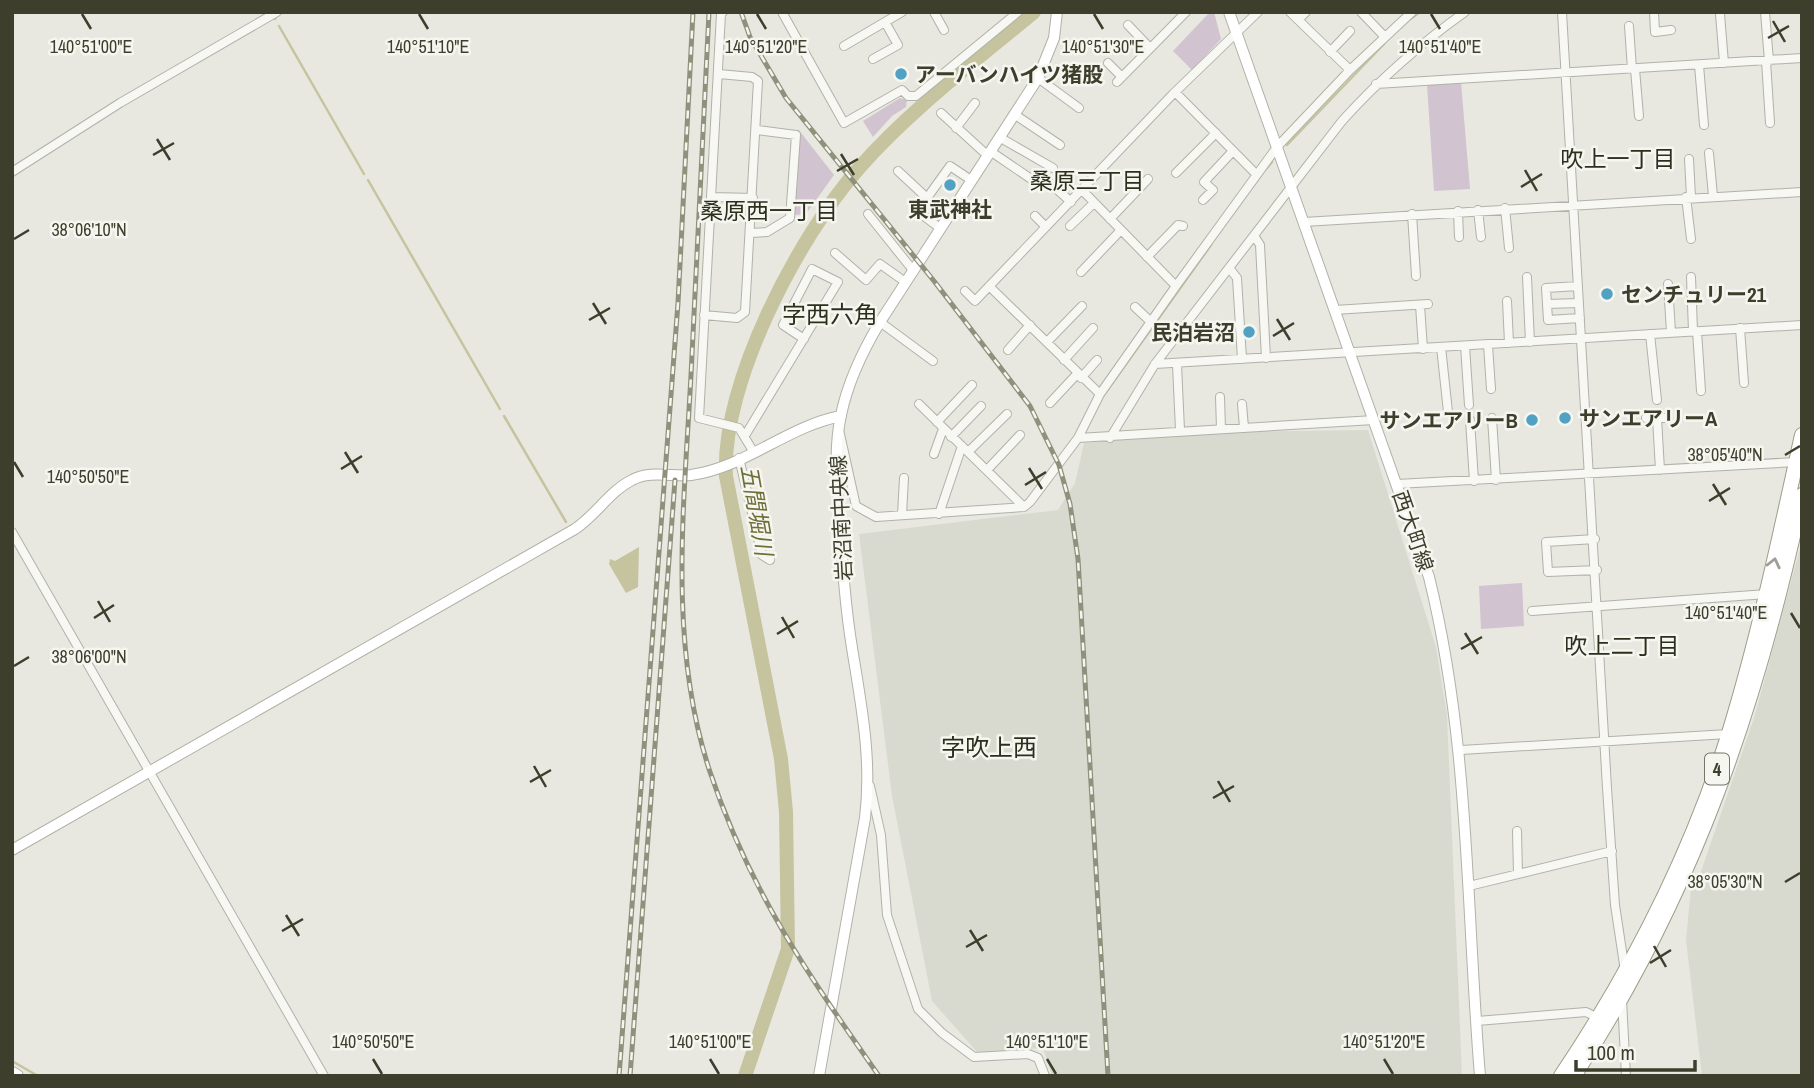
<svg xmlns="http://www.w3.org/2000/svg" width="1814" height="1088" font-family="'Archivo Narrow','Noto Sans JP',sans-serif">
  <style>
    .built { fill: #d9dacf }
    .green { fill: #d1c3cf }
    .water { fill: #c5c49f }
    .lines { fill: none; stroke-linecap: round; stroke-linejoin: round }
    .stream { stroke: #c5c49f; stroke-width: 2.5 }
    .river { stroke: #c5c49f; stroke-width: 14 }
    .street-casing { stroke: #b1b2a7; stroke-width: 10 }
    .secondary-casing { stroke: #b1b2a7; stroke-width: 12 }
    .primary-casing { stroke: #b2b3a1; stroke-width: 14 }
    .highway-casing { stroke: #9d9e89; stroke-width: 16 }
    .street { stroke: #f7f7f3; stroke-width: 8 }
    .secondary { stroke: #fff; stroke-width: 10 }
    .primary { stroke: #fff; stroke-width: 12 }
    .highway { stroke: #fff; stroke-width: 14 }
    .rail-casing { stroke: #8f917c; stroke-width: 5 }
    .rail { stroke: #f6f6f0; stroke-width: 2.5; stroke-dasharray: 8; stroke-linecap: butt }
    .oneway { stroke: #9e9e95 }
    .ticks { fill: none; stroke: #3d3e2b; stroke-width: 2.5 }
    .poi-dot { fill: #51a1c2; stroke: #f6f6f0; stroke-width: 2.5 }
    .labels { text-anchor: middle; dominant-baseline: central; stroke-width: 5; stroke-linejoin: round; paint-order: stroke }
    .shield { fill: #f6f6f0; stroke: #747566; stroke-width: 2 }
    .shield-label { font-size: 19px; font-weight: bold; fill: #3d3e2b }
    .poi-label { font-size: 21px; font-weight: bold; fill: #3d3e2b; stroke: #f6f6f0; text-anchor: start }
    .street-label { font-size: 21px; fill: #3d3e2b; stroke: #f6f6f0 }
    .neighbourhood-label { font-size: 23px; fill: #2d2f1d; stroke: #f6f6f0 }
    .water-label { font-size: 23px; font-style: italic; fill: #6f6f38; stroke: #f6f6f0 }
    .quarter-label { font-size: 24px; fill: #2d2f1d; stroke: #f6f6f0 }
    .ticks-label { font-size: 18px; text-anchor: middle; fill: #3d3e2b; stroke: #f6f6f0; stroke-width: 5; stroke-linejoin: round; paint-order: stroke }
  </style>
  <rect width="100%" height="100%" fill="#e8e8e1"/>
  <path class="built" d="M 1368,430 L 1436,647 L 1447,715 L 1462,1076 L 1052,1076 L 1043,1048 L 978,1053 L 932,1001 L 892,796 L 859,534 L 1058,510 L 1075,483 L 1084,443 L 1215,432 Z
    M 1802,541 L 1802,1076 L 1702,1076 L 1686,940 L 1692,876 L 1700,874 L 1754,718 Z"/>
  <path class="green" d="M 1214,12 L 1221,39 L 1192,70 L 1173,51 L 1208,14 Z
    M 1461,82 L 1470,189 L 1434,191 L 1427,85 Z
    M 900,98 L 907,100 L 906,107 L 892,116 L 873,137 L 863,121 Z
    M 798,129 L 834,175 L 806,214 L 793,215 Z
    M 1522,583 L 1524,626 L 1481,629 L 1479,586 Z"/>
  <path class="water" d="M 639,547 L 638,587 L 626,593 L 609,564 L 610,559 L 615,561 Z"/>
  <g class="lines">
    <path class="stream" d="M 283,13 L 285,12
      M 275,19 L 276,17
      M 1409,20 L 1420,12
      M 279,26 L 364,174
      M 1287,145 L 1384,44
      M 1266,169 L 1272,162
      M 368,180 L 500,409
      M 1101,399 L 1211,245
      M 504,416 L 566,522
      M 12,1061 L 38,1076"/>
    <path class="river" d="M 745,1076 L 788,949 L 786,812 L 781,759 L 726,476 C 721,384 798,237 859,168 C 910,110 974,62 1034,12"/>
    <defs>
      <path id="street" d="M 723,12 L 721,14 L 699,418 L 739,428 L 753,451
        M 782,12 L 844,123 L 902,90 L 908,96 L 916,96 L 1018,12
        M 934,12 L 944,30
        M 1290,12 L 1350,70
        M 1361,12 L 1384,36
        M 1562,12 L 1607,788 L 1615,905 L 1625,971
        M 1654,12 L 1655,32 L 1671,30
        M 1765,12 L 1769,61
        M 1720,14 L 1724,63
        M 1298,20 L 1306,12
        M 1128,25 L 1150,48
        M 1629,26 L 1632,69
        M 844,46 L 902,12
        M 1330,52 L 1350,31
        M 873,59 L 898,45 L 885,22
        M 1766,61 L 1770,123
        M 1108,63 L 1122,77
        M 1699,65 L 1704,125
        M 1635,69 L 1639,116
        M 1038,78 L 1079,108
        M 1117,82 L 1186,12
        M 1376,84 L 1802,58
        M 1175,92 L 1256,174
        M 941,113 L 987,155
        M 1014,114 L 1060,145
        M 956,128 L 975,103
        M 999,137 L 1053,168
        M 990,151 L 1037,183
        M 1709,153 L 1713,196
        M 1689,159 L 1691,197
        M 898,171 L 927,198 L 950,166 L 971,180
        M 12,172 L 120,103 L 277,12
        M 1176,173 L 1216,133
        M 1050,183 L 1071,202
        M 1082,190 L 1176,286 L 1100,394
        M 712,197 L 753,198
        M 1686,197 L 1691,239
        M 1203,200 L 1213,190 L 1204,182 L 1233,151
        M 1505,208 L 1509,248
        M 1478,210 L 1481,237
        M 1458,211 L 1459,237
        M 868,214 L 912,269
        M 921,214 L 940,228
        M 1412,214 L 1416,276
        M 1035,216 L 1046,227
        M 1110,219 L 1148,179
        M 1304,222 L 1802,192
        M 1070,226 L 1094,203
        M 751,233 L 767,232 L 790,218 L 796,135 L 757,130
        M 1255,237 L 1260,245 L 1266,358
        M 835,253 L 866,280 L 880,264 L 904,281
        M 1147,257 L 1178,225 L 1183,226
        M 1230,269 L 1237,278 L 1242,359
        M 1081,272 L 1121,230
        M 1527,277 L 1530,342
        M 1691,277 L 1693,331
        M 1668,284 L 1671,332
        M 1176,286 L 1277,147 L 1350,70 L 1412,12
        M 1578,286 L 1546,288 L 1548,320 L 1580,318
        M 965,291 L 975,301 L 1173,94 L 1258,12
        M 1507,301 L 1509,343
        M 1547,304 L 1579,303
        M 1420,305 L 1423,349
        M 1135,307 L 1151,322
        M 1335,310 L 1428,304
        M 704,315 L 737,318 L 745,312 L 758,81 L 752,77 L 719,74
        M 880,322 L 933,361
        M 1740,328 L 1744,383
        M 1697,331 L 1701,391
        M 1650,334 L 1657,400
        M 1047,342 L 1082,306
        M 1488,345 L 1491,389
        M 1465,346 L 1469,405
        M 1441,347 L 1448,412
        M 1008,350 L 1030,325
        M 1064,360 L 1093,328
        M 1155,364 L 1802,325
        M 1177,365 L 1180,430
        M 1081,378 L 1097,360
        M 1220,397 L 1221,429
        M 1050,403 L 1077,374
        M 919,404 L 1024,507
        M 1242,404 L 1244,428
        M 1492,418 L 1496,480
        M 1646,418 L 1666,418
        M 1657,418 L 1660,470
        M 1470,420 L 1474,481
        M 937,422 L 972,385
        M 746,434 L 838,282 L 812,269 L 783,325 L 804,339
        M 840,434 L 856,506 L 876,517 L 1024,507 L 1030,502 L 1078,438 L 1100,394 L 989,286
        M 951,437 L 981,406
        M 1078,438 L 1374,420
        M 1110,438 L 1155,364 L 1342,121 C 1380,79 1420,44 1465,12
        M 968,452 L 1007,414
        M 934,454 L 943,429
        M 739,458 L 762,555 L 770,560
        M 987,470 L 1020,435
        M 1397,484 L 1796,462
        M 939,514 L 962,446
        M 902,515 L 904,478
        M 12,532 L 324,1076
        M 1595,539 L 1546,542 L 1548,572 L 1597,570
        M 1532,611 L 1767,594
        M 1461,750 L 1728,734
        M 870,786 L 881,835 L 887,915 L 918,1009 L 942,1033 L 974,1057 L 1028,1054 L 1038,1058 L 1045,1076
        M 1517,831 L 1518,874
        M 1469,886 L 1612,851
        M 1622,1000 L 1626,1076
        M 1477,1021 L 1586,1012 L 1598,1018"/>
      <path id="secondary" d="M 1229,12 L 1429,577 C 1470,743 1466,908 1480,1076
        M 12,850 L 575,529 C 596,515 610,491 632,480 C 650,470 672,477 691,475 C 744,468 788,426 841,416
        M 819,1076 L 865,818 C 872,762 862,709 853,654 C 845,607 842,559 839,511 C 837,479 834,447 841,415 C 848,381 862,352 880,322 L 1038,78 L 1054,38 L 1057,12"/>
      <path id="primary" d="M 12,1073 L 17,1076"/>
      <path id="highway" d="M 1561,1076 C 1632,970 1691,854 1729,733 C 1759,635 1780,535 1802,435
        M 1574,1076 C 1693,893 1757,707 1802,495"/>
    </defs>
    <use href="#street" class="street-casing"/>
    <use href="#secondary" class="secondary-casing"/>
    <use href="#primary" class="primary-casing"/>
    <use href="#highway" class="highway-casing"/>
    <use href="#street" class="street"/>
    <use href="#secondary" class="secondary"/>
    <use href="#primary" class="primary"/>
    <use href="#highway" class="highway"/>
    <defs>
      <path id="rail" d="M 709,12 C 703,133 697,254 691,375 C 684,507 668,642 709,769 C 749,890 807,973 879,1076
        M 741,12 L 750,37 L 786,98 L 934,281 L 1030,406 L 1059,465 L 1070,504 L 1078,559 L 1108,1076
        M 619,1076 L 678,303 L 693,12
        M 630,1076 L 675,480"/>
    </defs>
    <use href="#rail" class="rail-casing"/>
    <use href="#rail" class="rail"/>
  </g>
  <defs><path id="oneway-chevron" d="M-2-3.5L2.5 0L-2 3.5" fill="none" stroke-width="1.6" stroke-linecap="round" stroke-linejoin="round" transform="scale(1.75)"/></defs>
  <use class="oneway" href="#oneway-chevron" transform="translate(1774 563) rotate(-77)"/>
  <path class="ticks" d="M 82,14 L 91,29M 419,14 L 428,29M 757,14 L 766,29M 1094,14 L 1103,29M 1431,14 L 1440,29M 1773,21 L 1785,42M 1768,38 L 1789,26M 157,139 L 170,160M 841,154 L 854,175M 153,155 L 174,143M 1525,170 L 1537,191M 837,171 L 858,159M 1521,187 L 1542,174M 14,239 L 29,230M 593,303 L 606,324M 1277,319 L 1290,340M 589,320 L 610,308M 1273,336 L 1294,323M 345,452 L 358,473M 1785,455 L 1800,446M 14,462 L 23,477M 1029,468 L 1042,489M 341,469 L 362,456M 1713,484 L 1726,505M 1025,485 L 1046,472M 1709,501 L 1730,488M 98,601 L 110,622M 1791,613 L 1800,628M 782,617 L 794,638M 94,618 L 114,605M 1465,633 L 1478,654M 777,634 L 798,621M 1461,649 L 1482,637M 14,666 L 29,657M 534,766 L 546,787M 1218,781 L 1230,802M 530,782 L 551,770M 1213,798 L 1234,786M 1785,882 L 1800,873M 286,915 L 299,936M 970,930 L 983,951M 282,931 L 303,919M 1654,946 L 1666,967M 966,947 L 987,935M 1650,963 L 1671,950M 373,1059 L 382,1074M 710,1059 L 719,1074M 1047,1059 L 1056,1074M 1384,1059 L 1393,1074"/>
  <g class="poi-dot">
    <circle cx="901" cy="74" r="7"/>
    <circle cx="950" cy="185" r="7"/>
    <circle cx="1607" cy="294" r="7"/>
    <circle cx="1249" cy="332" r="7"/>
    <circle cx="1565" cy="418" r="7"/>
    <circle cx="1532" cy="420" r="7"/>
  </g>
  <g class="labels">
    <rect class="shield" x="1705" y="753.5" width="24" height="31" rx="5"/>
    <g class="shield-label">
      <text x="1717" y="769">4</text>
    </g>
    <g class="poi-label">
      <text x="915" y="74">アーバンハイツ猪股</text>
      <text x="950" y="209" text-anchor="middle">東武神社</text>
      <text x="1621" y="294">センチュリー21</text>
      <text x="1235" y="332" text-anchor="end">民泊岩沼</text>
      <text x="1579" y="418">サンエアリーA</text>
      <text x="1518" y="420" text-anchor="end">サンエアリーB</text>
    </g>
    <g class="street-label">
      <text transform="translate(841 518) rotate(-93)">岩沼南中央線</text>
      <text transform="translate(1413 531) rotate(71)">西大町線</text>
    </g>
    <g class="neighbourhood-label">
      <text x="1618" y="158">吹上一丁目</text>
      <text x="1087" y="180">桑原三丁目</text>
      <text x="769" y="210">桑原西一丁目</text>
      <text x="1622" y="645">吹上二丁目</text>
    </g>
    <g class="water-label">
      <text transform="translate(757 510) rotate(80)">五間堀川</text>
    </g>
    <g class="quarter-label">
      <text x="830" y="314">字西六角</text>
      <text x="989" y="747">字吹上西</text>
    </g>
  </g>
  <g class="ticks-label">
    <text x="1103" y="53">140°51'30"E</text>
    <text x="91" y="53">140°51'00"E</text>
    <text x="428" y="53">140°51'10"E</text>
    <text x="766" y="53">140°51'20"E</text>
    <text x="1440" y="53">140°51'40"E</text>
    <text x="89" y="236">38°06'10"N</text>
    <text x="1725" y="461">38°05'40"N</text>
    <text x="88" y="483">140°50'50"E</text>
    <text x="1726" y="619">140°51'40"E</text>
    <text x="89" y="663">38°06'00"N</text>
    <text x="1725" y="888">38°05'30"N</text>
    <text x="373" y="1048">140°50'50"E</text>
    <text x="710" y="1048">140°51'00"E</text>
    <text x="1047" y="1048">140°51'10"E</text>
    <text x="1384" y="1048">140°51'20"E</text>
  </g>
  <rect width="1814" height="1088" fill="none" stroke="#3d3e2b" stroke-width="28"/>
  <path d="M1576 1060v10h119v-10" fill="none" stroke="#3d3e2b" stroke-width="3.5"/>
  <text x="1587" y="1060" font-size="21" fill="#3d3e2b" stroke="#f6f6f0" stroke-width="5" paint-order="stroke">100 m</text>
</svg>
